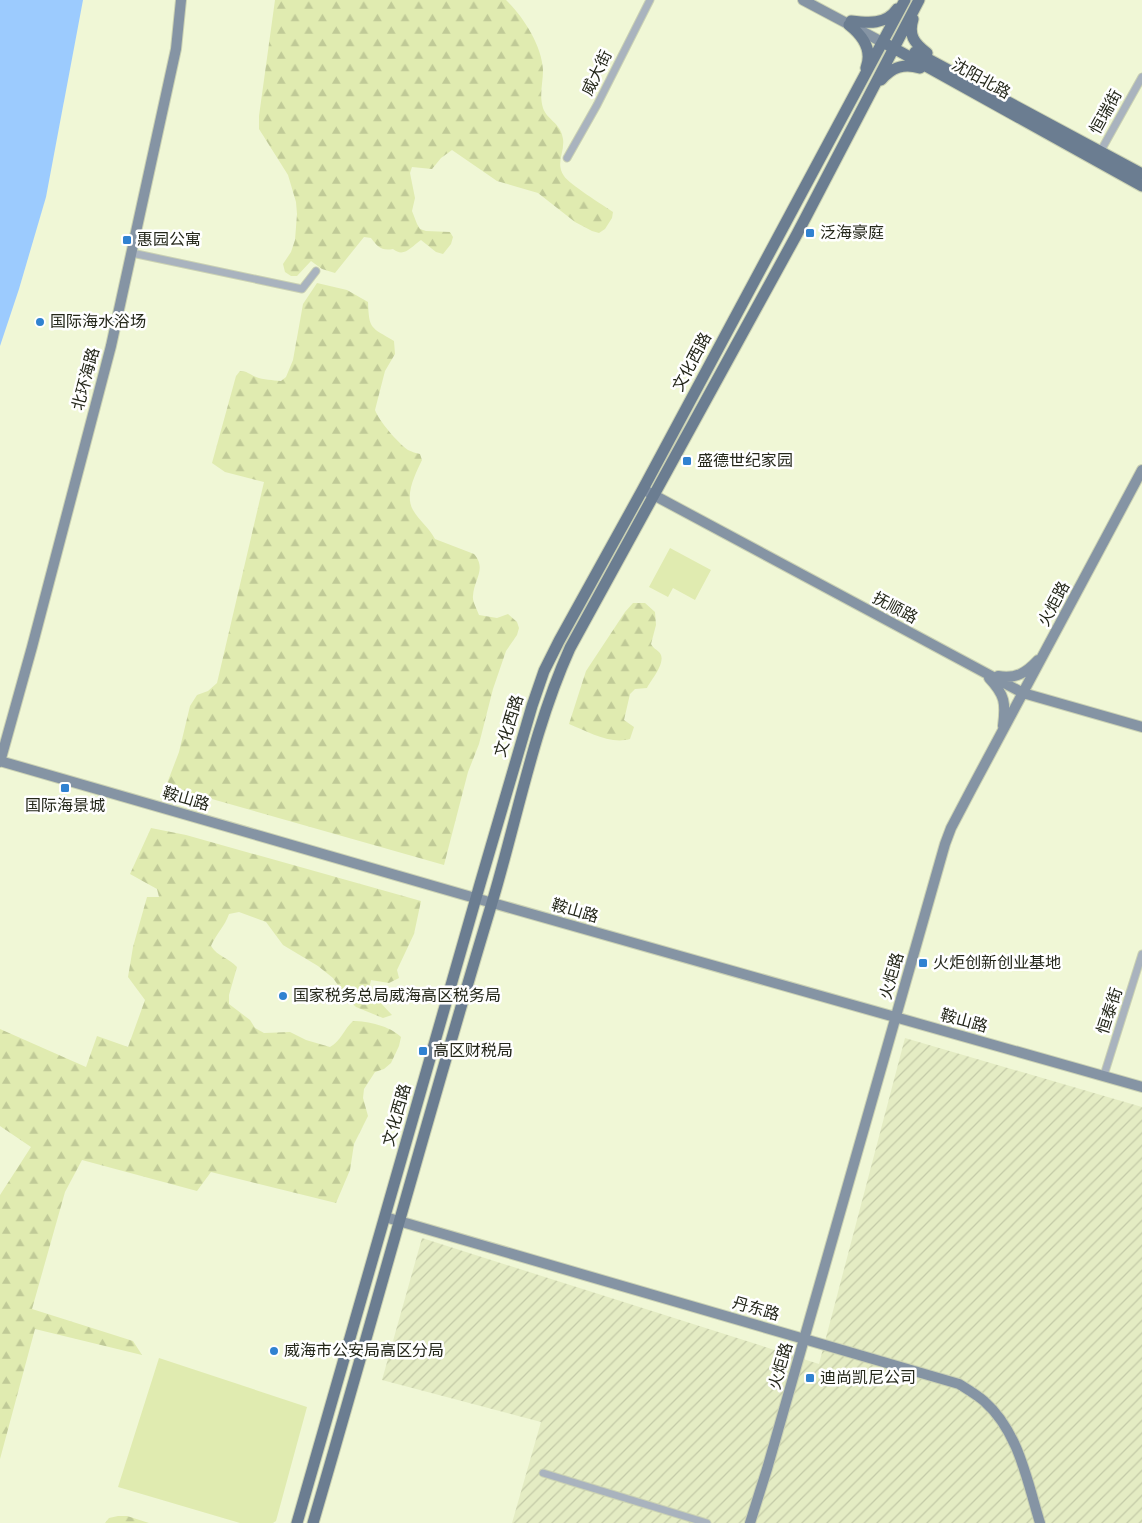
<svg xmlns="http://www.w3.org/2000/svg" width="1142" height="1523" font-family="'Varela Round','Noto Sans SC',sans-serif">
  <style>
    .industrial { fill: url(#industrial-furrows) }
    .forest { fill: url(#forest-firs) }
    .park { fill: #e0ebb0 }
    .water { fill: #9ccbfe }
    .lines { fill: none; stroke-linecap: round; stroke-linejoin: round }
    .street-casing { stroke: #cbd2b4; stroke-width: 9 }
    .secondary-casing { stroke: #cbd2b4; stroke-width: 12 }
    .primary-casing { stroke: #cbd2b4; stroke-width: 13 }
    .street { stroke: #a9b3be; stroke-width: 7 }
    .secondary { stroke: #8594a4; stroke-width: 10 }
    .primary { stroke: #6b7d91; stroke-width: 11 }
    .poi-dot { fill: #3082d1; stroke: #fff; stroke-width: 2 }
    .labels { text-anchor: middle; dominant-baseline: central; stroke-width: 5; stroke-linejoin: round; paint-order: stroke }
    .street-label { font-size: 16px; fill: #24271a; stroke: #fff }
    .poi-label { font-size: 16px; fill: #24271a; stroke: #fff; text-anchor: start }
  </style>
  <defs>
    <pattern id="industrial-furrows" width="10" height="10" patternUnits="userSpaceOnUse" patternTransform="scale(1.25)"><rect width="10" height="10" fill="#e4ecc3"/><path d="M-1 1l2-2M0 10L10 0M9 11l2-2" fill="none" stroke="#c3caa7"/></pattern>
    <pattern id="forest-firs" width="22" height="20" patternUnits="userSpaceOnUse" patternTransform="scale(1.25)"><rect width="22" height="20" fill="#e0ebb0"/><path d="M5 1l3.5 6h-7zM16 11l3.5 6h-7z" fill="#c0ca97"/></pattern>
  </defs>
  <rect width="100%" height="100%" fill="#f0f7d6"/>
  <path class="industrial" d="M 905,1038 L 1142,1107 L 1142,1523 L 512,1523 L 541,1422 L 382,1380 L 422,1238 L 819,1364 Z"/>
  <path class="forest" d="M 275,0 L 506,0 C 523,16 542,46 543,70 C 543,83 539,95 543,108 C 547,120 561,123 563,139 C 565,152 555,163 564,176 C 569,184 603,205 613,212 L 612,218 L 605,229 L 599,233 L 592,231 L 575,222 L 538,193 L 497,181 L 452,150 L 441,158 L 432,169 L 412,167 L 410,173 L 415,198 L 412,211 L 417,224 L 420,229 L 426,231 L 450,232 L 453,237 L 451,244 L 443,254 L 436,252 L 421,240 C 411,247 404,258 393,249 C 381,251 378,247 371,238 L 364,237 L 335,273 L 322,269 L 311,261 L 297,276 L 291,276 L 285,272 L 283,264 L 291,252 L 295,240 L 297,214 L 296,202 L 288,175 L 259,129 L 259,116 Z
    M 317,283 L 347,290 L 368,302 C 369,330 371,327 394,341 L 395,354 L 385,371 L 375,410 C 379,421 398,443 408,450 C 412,452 416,453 420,454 L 422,460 C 416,473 404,495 413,510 C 419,521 428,526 435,539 L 474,554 C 487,569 474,579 473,596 C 472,601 477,609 479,615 L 497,618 L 508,614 L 517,622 L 519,628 L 517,635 L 506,651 L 493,689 L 479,744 L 468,772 L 444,865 L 166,786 L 179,752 L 190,706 L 197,695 L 208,691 L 217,683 L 264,482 L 225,472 L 212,463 L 236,376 L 240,371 C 247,371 249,374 256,377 C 263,380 273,380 281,381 L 286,377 L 293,360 L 303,304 Z
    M 633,603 L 645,603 L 655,612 L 656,625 L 651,644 C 653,648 656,649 659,652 C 668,661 651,680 647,688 L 635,689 L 630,694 L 624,720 L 634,727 L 630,739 C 610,745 587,731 569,724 L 586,671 L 625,612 Z
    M 151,828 L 186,835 L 421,901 L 414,934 L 397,970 L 399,978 L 389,983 L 371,980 L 369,989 L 374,996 L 392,1015 L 383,1018 L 356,1007 L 349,1001 L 333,978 L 318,966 L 283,945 L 266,922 L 239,912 L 229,914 C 225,926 216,934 211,946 C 218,957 229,958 237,967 L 229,995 L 229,1004 L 250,1020 L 255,1028 L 264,1033 L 290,1032 L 306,1040 L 330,1047 C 341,1041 344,1029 353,1021 C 368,1021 390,1026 401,1037 L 399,1046 L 391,1063 L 384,1069 L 375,1072 L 364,1089 L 363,1098 L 368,1116 L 354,1144 L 350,1170 L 336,1203 L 211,1172 L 197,1191 L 82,1160 L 65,1192 L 32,1309 L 133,1341 L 142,1355 L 35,1329 L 0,1459 L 0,1195 L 31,1147 L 0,1126 L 0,1029 L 86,1067 L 97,1036 L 128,1047 L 145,1000 L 128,977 L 133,947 L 147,897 L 159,897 L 157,889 L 130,874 Z
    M 118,1516 L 127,1516 L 149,1523 L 105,1523 L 109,1518 Z"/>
  <path class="park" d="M 670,548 L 711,570 L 695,600 L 673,588 L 668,597 L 649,587 Z
    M 159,1358 L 307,1407 L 276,1521 L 273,1523 L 240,1523 L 118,1487 Z"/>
  <path class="water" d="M 0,0 L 83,0 L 46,197 L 19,289 L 0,346 Z"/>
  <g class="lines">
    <defs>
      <path id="street" d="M 1099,154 L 1142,77
        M 567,158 L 597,105 L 650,0
        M 132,253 L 302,289 L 316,271
        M 1104,1075 L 1142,954
        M 543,1473 L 707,1523"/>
      <path id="secondary" d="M 803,0 L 882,42
        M 648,492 L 1023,693 L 1142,727
        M 998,676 C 1016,679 1026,673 1038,660
        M 989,678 C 1005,695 1006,703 1003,726
        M 0,761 L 475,898 L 1142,1087
        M 0,762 L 32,647 L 111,346 L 176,49 L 181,0
        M 385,1217 L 959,1384 C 967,1389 977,1395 984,1401 C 1019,1432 1027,1481 1040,1523
        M 750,1523 L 767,1469 L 945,844 L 951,828 L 972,788 L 1142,470"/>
      <path id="primary" d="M 913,19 C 908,35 914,43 927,53
        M 851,21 C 868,23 886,25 897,9
        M 849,25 C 863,36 873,50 866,68
        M 888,45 L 1142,186
        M 915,52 L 1142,174
        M 881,80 C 892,67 904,63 920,68
        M 297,1523 L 480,884 L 532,706 L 544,671 L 559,641 L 643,489 L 905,0
        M 313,1523 C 373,1318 429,1111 491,906 C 517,820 533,730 570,648 L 797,234 L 919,0"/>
    </defs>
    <use href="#street" class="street-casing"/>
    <use href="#secondary" class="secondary-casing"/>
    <use href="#primary" class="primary-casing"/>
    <use href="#street" class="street"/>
    <use href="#secondary" class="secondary"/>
    <use href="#primary" class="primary"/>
  </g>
  <g class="poi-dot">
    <rect x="805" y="228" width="10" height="10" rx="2.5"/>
    <rect x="122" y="235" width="10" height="10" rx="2.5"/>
    <circle cx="40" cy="322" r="5"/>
    <rect x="682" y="456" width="10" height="10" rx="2.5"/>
    <rect x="60" y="783" width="10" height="10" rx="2.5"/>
    <rect x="918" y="958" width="10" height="10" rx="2.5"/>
    <circle cx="283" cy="996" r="5"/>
    <rect x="418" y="1046" width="10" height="10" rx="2.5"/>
    <circle cx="274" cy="1351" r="5"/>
    <rect x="805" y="1373" width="10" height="10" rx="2.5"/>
  </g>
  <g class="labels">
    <g class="street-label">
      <text transform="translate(597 73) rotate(-64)">威大街</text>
      <text transform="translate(981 79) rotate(29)">沈阳北路</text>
      <text transform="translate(1106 112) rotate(-61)">恒瑞街</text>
      <text transform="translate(692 362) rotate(-62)">文化西路</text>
      <text transform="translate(86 379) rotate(-75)">北环海路</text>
      <text transform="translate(1054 604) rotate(-62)">火炬路</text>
      <text transform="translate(895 608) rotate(28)">抚顺路</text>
      <text transform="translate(509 726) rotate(-73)">文化西路</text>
      <text transform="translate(186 799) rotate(16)">鞍山路</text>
      <text transform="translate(575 911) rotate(16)">鞍山路</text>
      <text transform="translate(892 976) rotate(-74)">火炬路</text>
      <text transform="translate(1110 1011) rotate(-72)">恒泰街</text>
      <text transform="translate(964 1021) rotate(15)">鞍山路</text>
      <text transform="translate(397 1115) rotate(-74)">文化西路</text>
      <text transform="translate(756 1309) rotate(16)">丹东路</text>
      <text transform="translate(781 1366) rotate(-74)">火炬路</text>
    </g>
    <g class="poi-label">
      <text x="820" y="233">泛海豪庭</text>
      <text x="137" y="240">惠园公寓</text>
      <text x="50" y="322">国际海水浴场</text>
      <text x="697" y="461">盛德世纪家园</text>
      <text x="65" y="806" text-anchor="middle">国际海景城</text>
      <text x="933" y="963">火炬创新创业基地</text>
      <text x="293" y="996">国家税务总局威海高区税务局</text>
      <text x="433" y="1051">高区财税局</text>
      <text x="284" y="1351">威海市公安局高区分局</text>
      <text x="820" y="1378">迪尚凯尼公司</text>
    </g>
  </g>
</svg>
